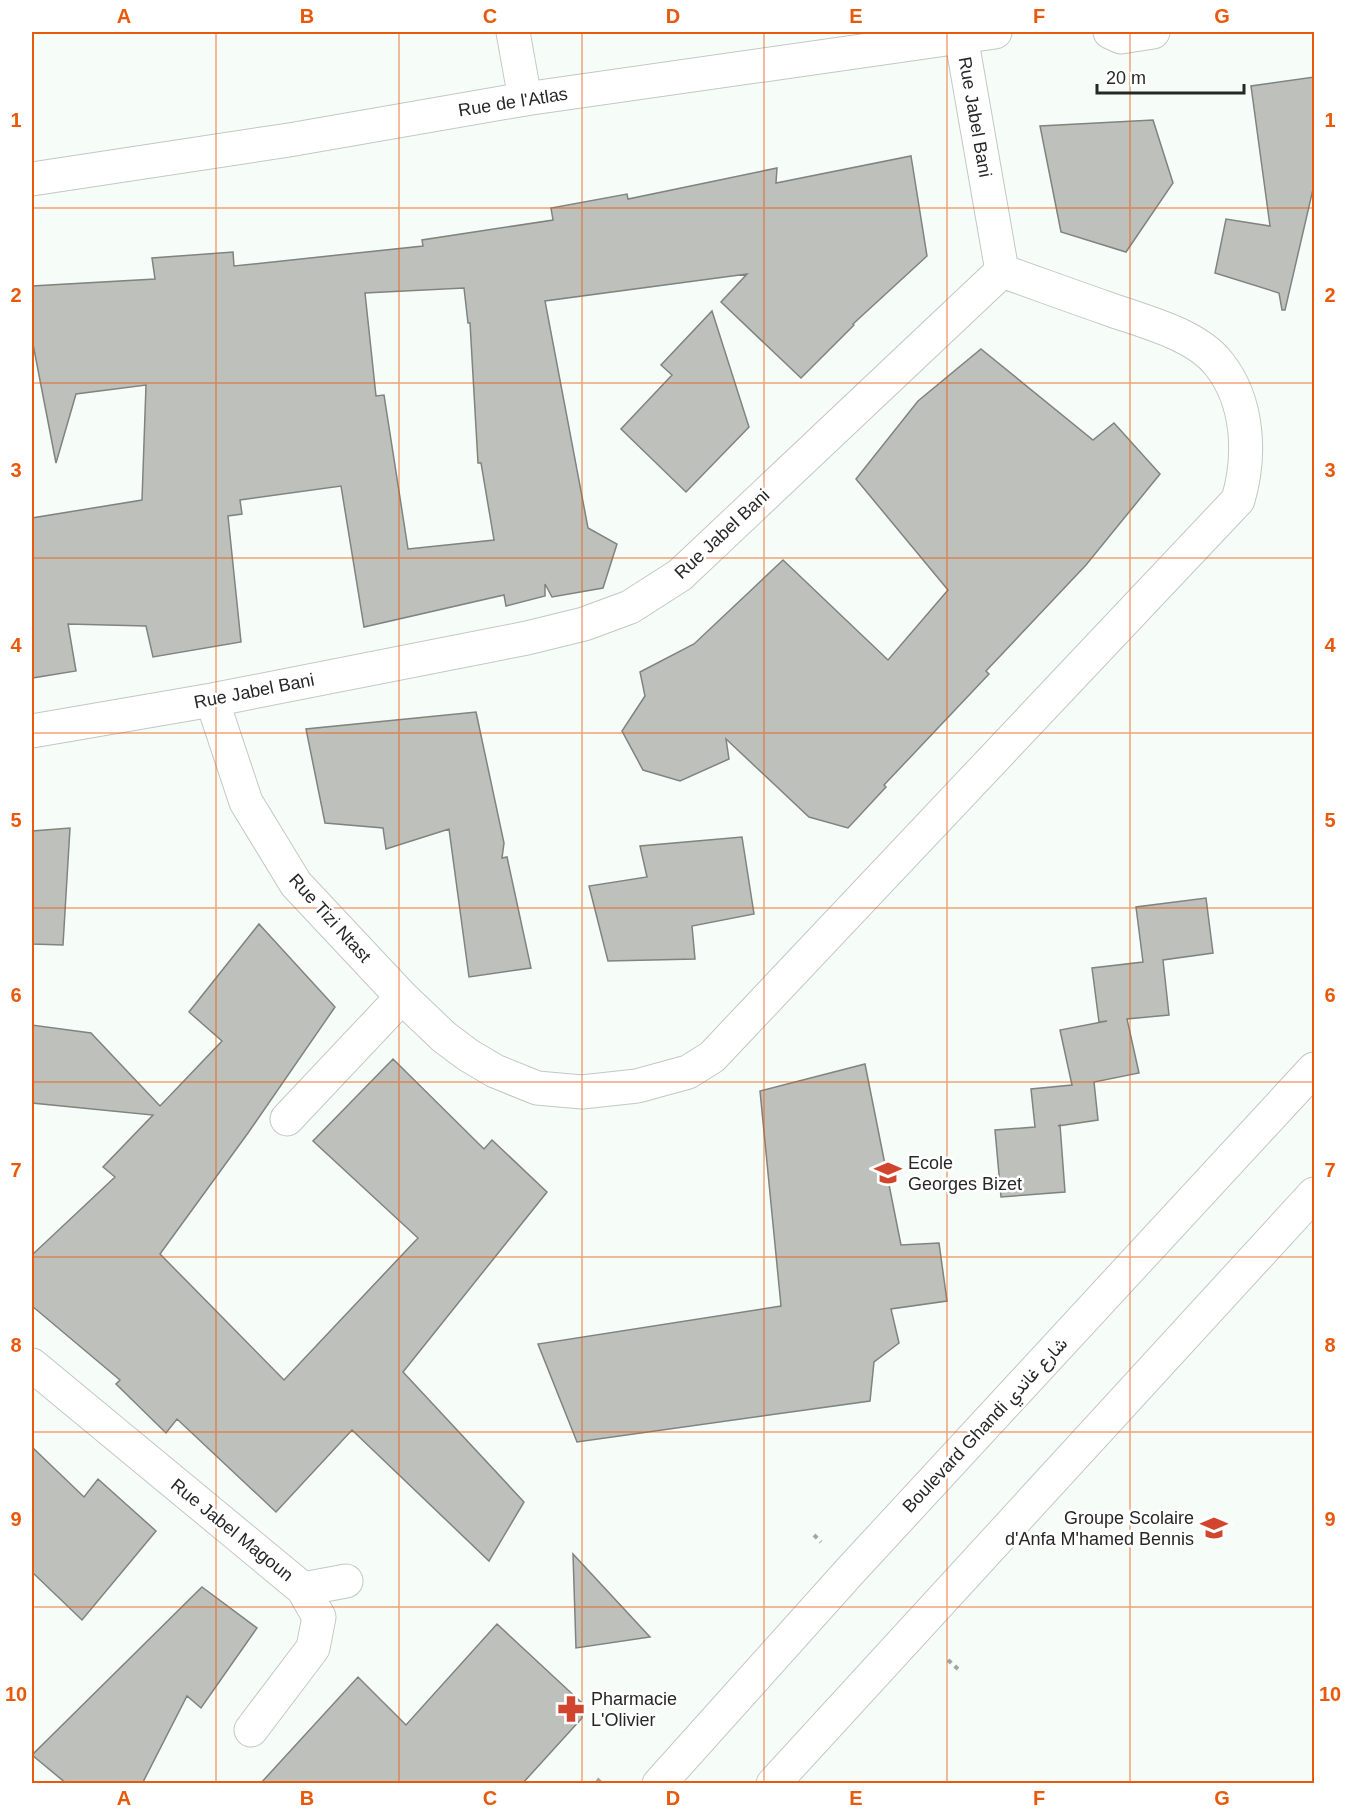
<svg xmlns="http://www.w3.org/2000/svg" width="1346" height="1815" font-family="Helvetica,Vazirmatn,sans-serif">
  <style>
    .building { fill: #bec1bb; stroke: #80837e; stroke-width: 1.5; fill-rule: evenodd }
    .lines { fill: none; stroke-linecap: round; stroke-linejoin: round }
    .street-casing { stroke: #c2c8c3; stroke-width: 35 }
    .secondary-casing { stroke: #c2c8c3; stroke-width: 35 }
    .primary-casing { stroke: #c2c8c3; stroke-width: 35 }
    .path { stroke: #a3a8a4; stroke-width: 4; stroke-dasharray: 4.5 4.5; stroke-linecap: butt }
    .street { stroke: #fff; stroke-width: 33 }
    .secondary { stroke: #fff; stroke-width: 33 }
    .primary { stroke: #fff; stroke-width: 33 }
    .grid { fill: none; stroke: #e8590c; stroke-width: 1.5; stroke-opacity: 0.55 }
    .labels { text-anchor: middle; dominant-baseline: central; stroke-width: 5; stroke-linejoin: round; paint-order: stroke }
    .street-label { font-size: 18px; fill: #262826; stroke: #fff }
    .poi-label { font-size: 18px; fill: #262826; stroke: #fff; text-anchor: start }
    .neatline { fill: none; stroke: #e8590c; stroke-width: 2 }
    .grid-label { font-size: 20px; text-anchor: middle; font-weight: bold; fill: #e8590c }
  </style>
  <rect width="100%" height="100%" fill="#f6fdf8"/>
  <path class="building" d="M 1314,77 L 1314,185 L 1285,310 L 1282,310 L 1279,293 L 1215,273 L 1226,219 L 1270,226 L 1251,86 Z
    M 1153,120 L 1173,183 L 1126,252 L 1061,232 L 1040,126 Z
    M 911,156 L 927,256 L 853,324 L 854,325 L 801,378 L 721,302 L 747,274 L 545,301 L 588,528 L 617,544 L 603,588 L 552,597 L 545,584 L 545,596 L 506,606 L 504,595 L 364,627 L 341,486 L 240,500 L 242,514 L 228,516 L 241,642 L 153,657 L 146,626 L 68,624 L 76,671 L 32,678 L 32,518 L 142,500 L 146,385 L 76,394 L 56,463 L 32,339 L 32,286 L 155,279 L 152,258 L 233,252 L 234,266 L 423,246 L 422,240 L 553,220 L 551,208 L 627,194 L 628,199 L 777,168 L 776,183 ZM 464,288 L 468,323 L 470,323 L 478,463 L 481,463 L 494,540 L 408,549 L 384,395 L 376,396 L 365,293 Z
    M 712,311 L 749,427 L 686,492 L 621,429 L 672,375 L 661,365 Z
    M 981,349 L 1093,440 L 1114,423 L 1160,474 L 1086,565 L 986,671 L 989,674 L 884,785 L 886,787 L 848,828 L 809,817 L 726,739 L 729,759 L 680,781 L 643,770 L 622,731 L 645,696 L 640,672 L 694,644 L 783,560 L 888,660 L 948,590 L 856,479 L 918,401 Z
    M 476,712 L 504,843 L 502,858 L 507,857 L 531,968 L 469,977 L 449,829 L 386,849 L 383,828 L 325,823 L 306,729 Z
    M 70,828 L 63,945 L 32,944 L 32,831 Z
    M 742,837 L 754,914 L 692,926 L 695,959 L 608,961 L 589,886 L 647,877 L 640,846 Z
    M 1206,898 L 1213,953 L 1163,960 L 1169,1015 L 1127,1019 L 1139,1073 L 1094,1082 L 1098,1120 L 1058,1126 L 1060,1125 L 1065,1192 L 1001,1197 L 995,1130 L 1035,1127 L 1031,1089 L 1072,1085 L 1060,1030 L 1107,1021 L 1099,1022 L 1092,968 L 1143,962 L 1136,907 Z
    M 259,924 L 335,1007 L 248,1133 L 160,1254 L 284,1380 L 418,1238 L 313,1141 L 393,1059 L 484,1149 L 492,1140 L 547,1192 L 403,1372 L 524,1502 L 489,1561 L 352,1430 L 276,1512 L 177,1419 L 166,1433 L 116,1384 L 120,1380 L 32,1306 L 32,1255 L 115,1177 L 103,1167 L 153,1115 L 32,1103 L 32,1025 L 91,1033 L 160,1106 L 222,1041 L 189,1012 Z
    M 865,1064 L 901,1245 L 939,1243 L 947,1301 L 891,1309 L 899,1343 L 874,1362 L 870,1401 L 577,1442 L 538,1344 L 781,1306 L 760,1091 Z
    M 32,1447 L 84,1497 L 98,1479 L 156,1531 L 82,1620 L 32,1572 Z
    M 573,1554 L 650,1637 L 576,1648 Z
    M 202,1587 L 257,1628 L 201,1708 L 187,1696 L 142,1784 L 67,1784 L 32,1755 Z
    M 497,1624 L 582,1703 L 582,1718 L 522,1784 L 260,1784 L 358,1677 L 406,1725 Z"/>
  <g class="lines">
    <defs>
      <path id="street" d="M 513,32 L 525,99
        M 212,700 L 246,802 L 296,884 L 402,997 L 444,1037 L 468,1055 L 495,1071 L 537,1088 L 582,1092 L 637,1086 L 688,1072 L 712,1057 L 1238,500 C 1251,456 1249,402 1219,364 C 1195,333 1141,321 1106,308 C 1071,296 1036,283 1002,271
        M 32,731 L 212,700 L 527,638 L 584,624 L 630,607 L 680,575 L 1002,271 L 961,36
        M 287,1119 L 402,997
        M 32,1365 L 303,1589 L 319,1617 L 313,1648 L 251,1730
        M 303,1589 L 346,1581"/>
      <path id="secondary" d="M 1110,32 L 1121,37 L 1153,32
        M 32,179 L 289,140 L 525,99 L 995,32"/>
      <path id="primary" d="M 659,1784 L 851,1570 L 1314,1069
        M 773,1784 L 1314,1194"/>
    </defs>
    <use href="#street" class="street-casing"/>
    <use href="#secondary" class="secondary-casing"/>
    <use href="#primary" class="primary-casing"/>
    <path class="path" d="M 814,1535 L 821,1542
      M 948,1660 L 958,1669
      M 597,1779 L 602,1784"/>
    <use href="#street" class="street"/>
    <use href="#secondary" class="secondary"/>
    <use href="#primary" class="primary"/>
  </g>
  <path class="grid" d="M 216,32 L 216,1784M 399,32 L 399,1784M 582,32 L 582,1784M 764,32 L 764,1784M 947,32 L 947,1784M 1130,32 L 1130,1784M 32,208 L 1314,208M 32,383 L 1314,383M 32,558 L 1314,558M 32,733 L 1314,733M 32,908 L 1314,908M 32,1082 L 1314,1082M 32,1257 L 1314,1257M 32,1432 L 1314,1432M 32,1607 L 1314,1607"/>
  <defs>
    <symbol id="school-bare" viewBox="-9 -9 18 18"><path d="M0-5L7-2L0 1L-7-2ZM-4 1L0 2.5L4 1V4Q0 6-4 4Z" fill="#d1452e" stroke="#fff" stroke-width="2.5" paint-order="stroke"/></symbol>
    <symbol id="pharmacy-bare" viewBox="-9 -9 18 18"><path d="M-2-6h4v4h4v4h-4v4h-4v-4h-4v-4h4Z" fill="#d1452e" stroke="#fff" stroke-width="2.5" paint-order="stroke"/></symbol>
  </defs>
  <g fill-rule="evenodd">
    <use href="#school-bare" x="869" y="1154" width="38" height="38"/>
    <use href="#school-bare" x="1195" y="1509" width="38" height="38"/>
    <use href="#pharmacy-bare" x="552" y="1690" width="38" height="38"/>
  </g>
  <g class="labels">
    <g class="street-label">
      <text transform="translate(513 102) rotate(-9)">Rue de l'Atlas</text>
      <text transform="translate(975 117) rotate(80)">Rue Jabel Bani</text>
      <text transform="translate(722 534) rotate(-43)">Rue Jabel Bani</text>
      <text transform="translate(254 691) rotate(-11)">Rue Jabel Bani</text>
      <text transform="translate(330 918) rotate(48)">Rue Tizi Ntast</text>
      <text transform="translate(985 1425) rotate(-47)">Boulevard Ghandi شارع غاندي</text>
      <text transform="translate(232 1530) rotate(39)">Rue Jabel Magoun</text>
    </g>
    <g class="poi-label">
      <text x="908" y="1163">Ecole<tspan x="908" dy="21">Georges Bizet</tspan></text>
      <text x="1194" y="1518" text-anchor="end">Groupe Scolaire<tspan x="1194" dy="21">d'Anfa M'hamed Bennis</tspan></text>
      <text x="591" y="1699">Pharmacie<tspan x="591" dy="21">L'Olivier</tspan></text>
    </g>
  </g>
  <rect width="1346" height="1815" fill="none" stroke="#ffffff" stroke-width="66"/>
  <path d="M1097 84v9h147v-9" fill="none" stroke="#262826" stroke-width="3"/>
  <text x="1106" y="84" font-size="18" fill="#262826" stroke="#ffffff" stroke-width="4.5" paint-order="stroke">20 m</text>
  <rect x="33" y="33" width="1280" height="1749" class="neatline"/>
  <g class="grid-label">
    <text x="124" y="23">A</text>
    <text x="307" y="23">B</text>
    <text x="490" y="23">C</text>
    <text x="673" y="23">D</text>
    <text x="856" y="23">E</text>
    <text x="1039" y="23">F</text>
    <text x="1222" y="23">G</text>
    <text x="16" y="127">1</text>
    <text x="1330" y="127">1</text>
    <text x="16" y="302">2</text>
    <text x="1330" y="302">2</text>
    <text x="16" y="477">3</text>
    <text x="1330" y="477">3</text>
    <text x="16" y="652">4</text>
    <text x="1330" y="652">4</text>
    <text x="16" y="827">5</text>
    <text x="1330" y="827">5</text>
    <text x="16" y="1002">6</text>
    <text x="1330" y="1002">6</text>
    <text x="16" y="1177">7</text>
    <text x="1330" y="1177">7</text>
    <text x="16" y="1352">8</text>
    <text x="1330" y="1352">8</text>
    <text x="16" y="1526">9</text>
    <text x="1330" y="1526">9</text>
    <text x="16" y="1701">10</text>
    <text x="1330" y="1701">10</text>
    <text x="124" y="1805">A</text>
    <text x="307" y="1805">B</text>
    <text x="490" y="1805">C</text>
    <text x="673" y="1805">D</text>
    <text x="856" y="1805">E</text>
    <text x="1039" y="1805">F</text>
    <text x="1222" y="1805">G</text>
  </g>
</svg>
